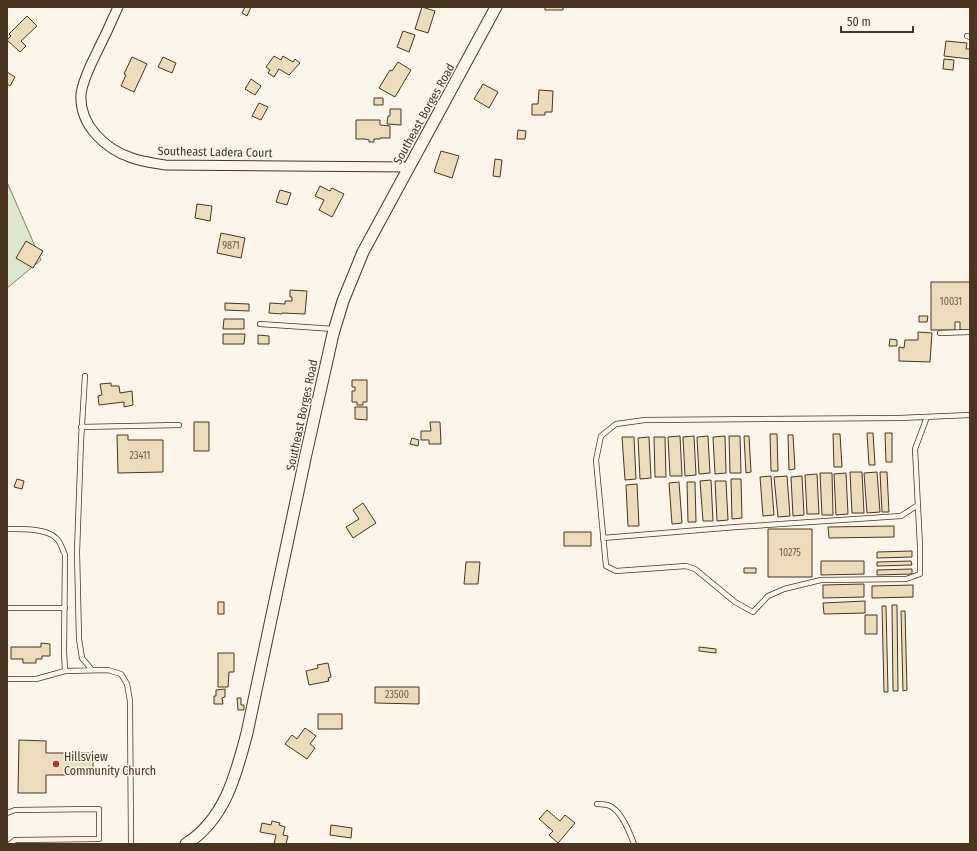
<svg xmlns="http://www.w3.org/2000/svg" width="977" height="851" font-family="'Fira Sans Condensed',sans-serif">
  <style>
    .green { fill: #dce7d0; stroke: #887966 }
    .building { fill: #ecdcbc; stroke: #4a3520 }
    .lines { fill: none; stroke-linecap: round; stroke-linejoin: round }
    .service-casing { stroke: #4a3520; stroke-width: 6 }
    .minor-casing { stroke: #4a3520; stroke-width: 11 }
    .tertiary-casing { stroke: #4a3520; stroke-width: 13 }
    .service { stroke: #fbf6e9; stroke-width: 4.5 }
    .minor { stroke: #fbf6e9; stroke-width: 9 }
    .tertiary { stroke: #fbf6e9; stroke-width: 11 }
    .poi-dot { fill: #c62828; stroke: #fbf6e9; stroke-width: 1.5 }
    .labels { text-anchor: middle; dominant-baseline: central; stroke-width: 3; stroke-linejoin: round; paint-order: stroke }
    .number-label { font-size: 10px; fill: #725f47 }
    .street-label { font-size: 12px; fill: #4a3520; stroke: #fbf6e9 }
    .poi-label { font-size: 12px; fill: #4a3520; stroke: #fbf6e9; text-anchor: start }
  </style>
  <rect width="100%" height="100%" fill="#fbf6e9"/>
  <path class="green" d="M 7,182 L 41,260 L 7,288 Z"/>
  <path class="building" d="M 245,7 L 251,7 L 247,16 L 242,13 Z
    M 422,7 L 435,11 L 428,33 L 415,29 Z
    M 545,7 L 563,7 L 563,10 L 545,10 Z
    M 27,16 L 37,26 L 21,41 L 26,46 L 20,52 L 7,40 L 11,36 L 9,34 Z
    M 403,31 L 415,35 L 409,52 L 397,47 Z
    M 946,41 L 967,43 L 966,49 L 970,49 L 970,59 L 944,56 Z
    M 274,56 L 281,60 L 283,56 L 293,62 L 295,59 L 300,63 L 289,75 L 279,69 L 274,77 L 268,73 L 270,70 L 266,67 Z
    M 132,57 L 147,64 L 134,92 L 121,86 L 126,75 L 124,74 Z
    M 163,57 L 176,63 L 172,73 L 158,67 Z
    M 944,59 L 954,60 L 953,70 L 943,69 Z
    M 398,62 L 411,70 L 395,97 L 379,88 L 390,70 L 392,71 Z
    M 7,72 L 15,77 L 10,86 L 7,84 Z
    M 251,79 L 261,86 L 255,95 L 245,89 Z
    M 483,84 L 498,92 L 489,108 L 474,99 Z
    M 539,90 L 553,91 L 552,112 L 545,112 L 545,115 L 532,115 L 532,104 L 538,104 Z
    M 374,98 L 383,98 L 383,105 L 374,105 Z
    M 259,103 L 268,107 L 261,120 L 252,116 Z
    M 390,109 L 401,109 L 401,125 L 387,124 L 388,116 L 390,116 Z
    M 356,120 L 380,120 L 380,125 L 390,126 L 390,138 L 380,138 L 380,139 L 374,139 L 374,142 L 369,142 L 369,140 L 365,139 L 356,139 Z
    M 518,130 L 526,131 L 525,139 L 517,139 Z
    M 441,151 L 459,156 L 452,178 L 434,172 Z
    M 495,159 L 502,160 L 500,177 L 493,176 Z
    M 320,186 L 330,191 L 332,188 L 344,194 L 332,217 L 319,210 L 324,200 L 315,196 Z
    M 280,190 L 291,193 L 287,205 L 276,202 Z
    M 197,204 L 212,206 L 210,221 L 195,218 Z
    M 221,233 L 245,238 L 241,258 L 217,253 Z
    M 26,241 L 43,251 L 33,268 L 16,258 Z
    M 931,282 L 970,282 L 970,330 L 960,330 L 960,322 L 955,322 L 955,330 L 931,330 Z
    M 290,290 L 307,291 L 305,314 L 282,313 L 282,314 L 269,313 L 270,303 L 285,304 L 285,301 L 292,301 L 292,297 L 290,297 Z
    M 225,303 L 249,304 L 249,311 L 225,310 Z
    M 919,316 L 928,316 L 927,322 L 919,322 Z
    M 224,319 L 244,319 L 244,329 L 223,329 Z
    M 918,332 L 932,333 L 930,362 L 899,361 L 899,347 L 904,348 L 905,340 L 918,340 Z
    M 223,334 L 245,334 L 244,344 L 223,344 Z
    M 258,335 L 269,336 L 269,344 L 258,344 Z
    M 890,339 L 897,340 L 897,346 L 889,346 Z
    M 352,380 L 367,380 L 367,402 L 363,402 L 363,405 L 357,405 L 357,402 L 352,402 L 352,391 L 355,391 L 355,387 L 352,387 Z
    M 111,383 L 111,386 L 119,386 L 120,393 L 132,391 L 133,405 L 124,407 L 124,402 L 99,405 L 98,396 L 102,395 L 100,384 Z
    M 355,407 L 367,407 L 367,420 L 355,419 Z
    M 194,422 L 209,422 L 209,451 L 194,451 Z
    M 430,422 L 440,422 L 441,444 L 429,444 L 429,440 L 421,440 L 421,431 L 431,431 Z
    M 867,433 L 873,433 L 875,465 L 869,465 Z
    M 885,433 L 892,433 L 892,462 L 886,462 Z
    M 770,434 L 777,434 L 778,471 L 771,471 Z
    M 833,434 L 840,434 L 842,467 L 834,467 Z
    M 117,435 L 128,435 L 128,440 L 163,440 L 163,472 L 118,473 Z
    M 788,435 L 793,435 L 795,469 L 789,470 Z
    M 680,436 L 682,476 L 670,476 L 668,437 Z
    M 694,436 L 696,475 L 685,476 L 683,437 Z
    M 708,436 L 710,473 L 699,474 L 697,437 Z
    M 725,436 L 726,473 L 715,474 L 713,437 Z
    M 729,436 L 740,436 L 741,473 L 730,473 Z
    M 744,436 L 749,436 L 751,472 L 746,473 Z
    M 622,437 L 634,437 L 636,479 L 625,480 Z
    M 649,437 L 651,478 L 640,479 L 638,438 Z
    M 654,437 L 665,437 L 666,477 L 655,477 Z
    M 412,438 L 419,440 L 418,446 L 410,444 Z
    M 850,472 L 862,472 L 864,513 L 852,513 Z
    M 877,472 L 880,512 L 867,513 L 864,473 Z
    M 880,472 L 887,472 L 889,512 L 882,512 Z
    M 820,473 L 832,473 L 833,515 L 822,515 Z
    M 846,473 L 848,514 L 836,515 L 834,474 Z
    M 817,474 L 819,514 L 807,514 L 805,475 Z
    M 771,476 L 774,515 L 763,516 L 760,477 Z
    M 787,476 L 790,516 L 778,517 L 774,477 Z
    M 802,476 L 804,515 L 793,516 L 791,477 Z
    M 17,479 L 24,481 L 22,489 L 14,487 Z
    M 731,479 L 741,479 L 742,518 L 732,519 Z
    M 711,480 L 713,521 L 703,521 L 700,481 Z
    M 715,481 L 726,481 L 728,520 L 717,521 Z
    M 679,482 L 682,523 L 672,524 L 669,483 Z
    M 687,482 L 695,482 L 696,522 L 688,522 Z
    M 637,484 L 639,526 L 628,526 L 626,485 Z
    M 363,503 L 376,523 L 353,538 L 346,527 L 359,519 L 353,510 Z
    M 894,526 L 894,537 L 829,538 L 828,527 Z
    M 768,529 L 812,529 L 812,577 L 768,577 Z
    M 564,532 L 591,532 L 591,546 L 564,546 Z
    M 912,551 L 912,557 L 877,558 L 877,552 Z
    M 821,561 L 864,561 L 864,574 L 821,575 Z
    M 911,561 L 912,565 L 877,566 L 877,562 Z
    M 466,562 L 480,562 L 478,584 L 464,584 Z
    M 744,568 L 756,568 L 756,573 L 744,573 Z
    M 912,569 L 912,574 L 877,575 L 877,570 Z
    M 864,584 L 864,597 L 823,598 L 823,585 Z
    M 913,585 L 913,597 L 872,598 L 872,586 Z
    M 865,601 L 865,613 L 824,614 L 823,603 Z
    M 218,602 L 224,602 L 224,614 L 218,614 Z
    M 892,605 L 897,605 L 898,691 L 893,691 Z
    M 882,606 L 886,606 L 888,692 L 884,692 Z
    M 901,611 L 905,611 L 907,690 L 903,691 Z
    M 865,615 L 877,615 L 877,634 L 865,634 Z
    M 41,643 L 50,644 L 50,656 L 42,656 L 42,659 L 36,659 L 36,663 L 23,663 L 23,659 L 11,659 L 11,647 L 41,647 Z
    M 699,647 L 716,649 L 716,653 L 699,651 Z
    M 218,653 L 234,653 L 234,672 L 229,672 L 228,687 L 218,687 Z
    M 328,663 L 331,677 L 328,678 L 329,681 L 309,685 L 306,671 L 318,668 L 317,665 Z
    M 375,687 L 419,687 L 419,704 L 375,703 Z
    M 225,689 L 225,697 L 222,698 L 223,704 L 214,704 L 214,696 L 216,696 L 216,690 Z
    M 237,698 L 241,698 L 241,705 L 244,705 L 244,710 L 238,710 Z
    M 318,714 L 342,714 L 342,729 L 318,729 Z
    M 305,728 L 316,736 L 310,744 L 315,748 L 307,759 L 285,744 L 292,735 L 297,739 Z
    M 19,740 L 46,741 L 46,753 L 93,753 L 93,775 L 46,775 L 46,793 L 18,793 Z
    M 547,810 L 560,821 L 565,815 L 575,823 L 558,843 L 549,835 L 553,831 L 539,819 Z
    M 272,821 L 280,823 L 279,825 L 285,827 L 283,835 L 288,836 L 286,844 L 274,844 L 276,835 L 260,832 L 262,823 L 271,825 Z
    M 331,825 L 352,828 L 351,838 L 330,835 Z"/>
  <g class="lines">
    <defs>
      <path id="service" d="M 967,36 L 970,37
        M 260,324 L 334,329
        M 940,333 L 970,332
        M 85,376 L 81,441 L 77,552 L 79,639 L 82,658 L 92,670
        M 927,417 L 915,449 L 920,546 L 920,574 L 906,579 L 821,580 L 784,589 L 768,596 L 753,612 L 735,602 L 695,569 L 686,566 L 616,571 L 606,566 L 596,460 L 601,436 L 616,424 L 645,420 L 899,418 L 970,415
        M 81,427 L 179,425
        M 7,529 C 20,529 46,528 56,538 C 61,542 62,549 65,555 L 64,651 L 65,671
        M 603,538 L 736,527 L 901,516 L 918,505
        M 7,608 L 65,608
        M 7,679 L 36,679 L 65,671 L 108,670 L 121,674 L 127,684 L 130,701 L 131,844
        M 597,804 C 600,804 606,804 610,806 C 621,811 630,833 634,844
        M 7,813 L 15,810 L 99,809 L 99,839 L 15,840 L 10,844"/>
      <path id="minor" d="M 118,7 C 111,23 104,38 96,54 C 90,66 83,80 81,94 C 79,125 105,149 132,158 C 143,162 154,163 165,165 L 409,167"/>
      <path id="tertiary" d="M 186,844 C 225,819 236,775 247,733 L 306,454 L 333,334 L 343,301 L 363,252 L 496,7"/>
    </defs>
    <use href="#service" class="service-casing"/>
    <use href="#minor" class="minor-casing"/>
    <use href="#tertiary" class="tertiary-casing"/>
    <use href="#service" class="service"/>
    <use href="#minor" class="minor"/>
    <use href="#tertiary" class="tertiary"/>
  </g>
  <circle class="poi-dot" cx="56" cy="764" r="4"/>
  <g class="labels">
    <g class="number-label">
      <text x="231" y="246">9871</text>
      <text x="951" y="302">10031</text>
      <text x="140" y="456">23411</text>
      <text x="790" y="553">10275</text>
      <text x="397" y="695">23500</text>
    </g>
    <g class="street-label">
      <text transform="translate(424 114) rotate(-61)">Southeast Borges Road</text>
      <text transform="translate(215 152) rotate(1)">Southeast Ladera Court</text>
      <text transform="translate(302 415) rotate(-78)">Southeast Borges Road</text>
    </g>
    <g class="poi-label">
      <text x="64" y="757">Hillsview<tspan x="64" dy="14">Community Church</tspan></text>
    </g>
  </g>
  <rect width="977" height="851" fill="none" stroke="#4a3520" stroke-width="16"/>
  <path d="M841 26v6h72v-6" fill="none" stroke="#4a3520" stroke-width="2"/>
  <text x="847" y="26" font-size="12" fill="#4a3520" stroke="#fbf6e9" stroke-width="3" paint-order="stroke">50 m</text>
</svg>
